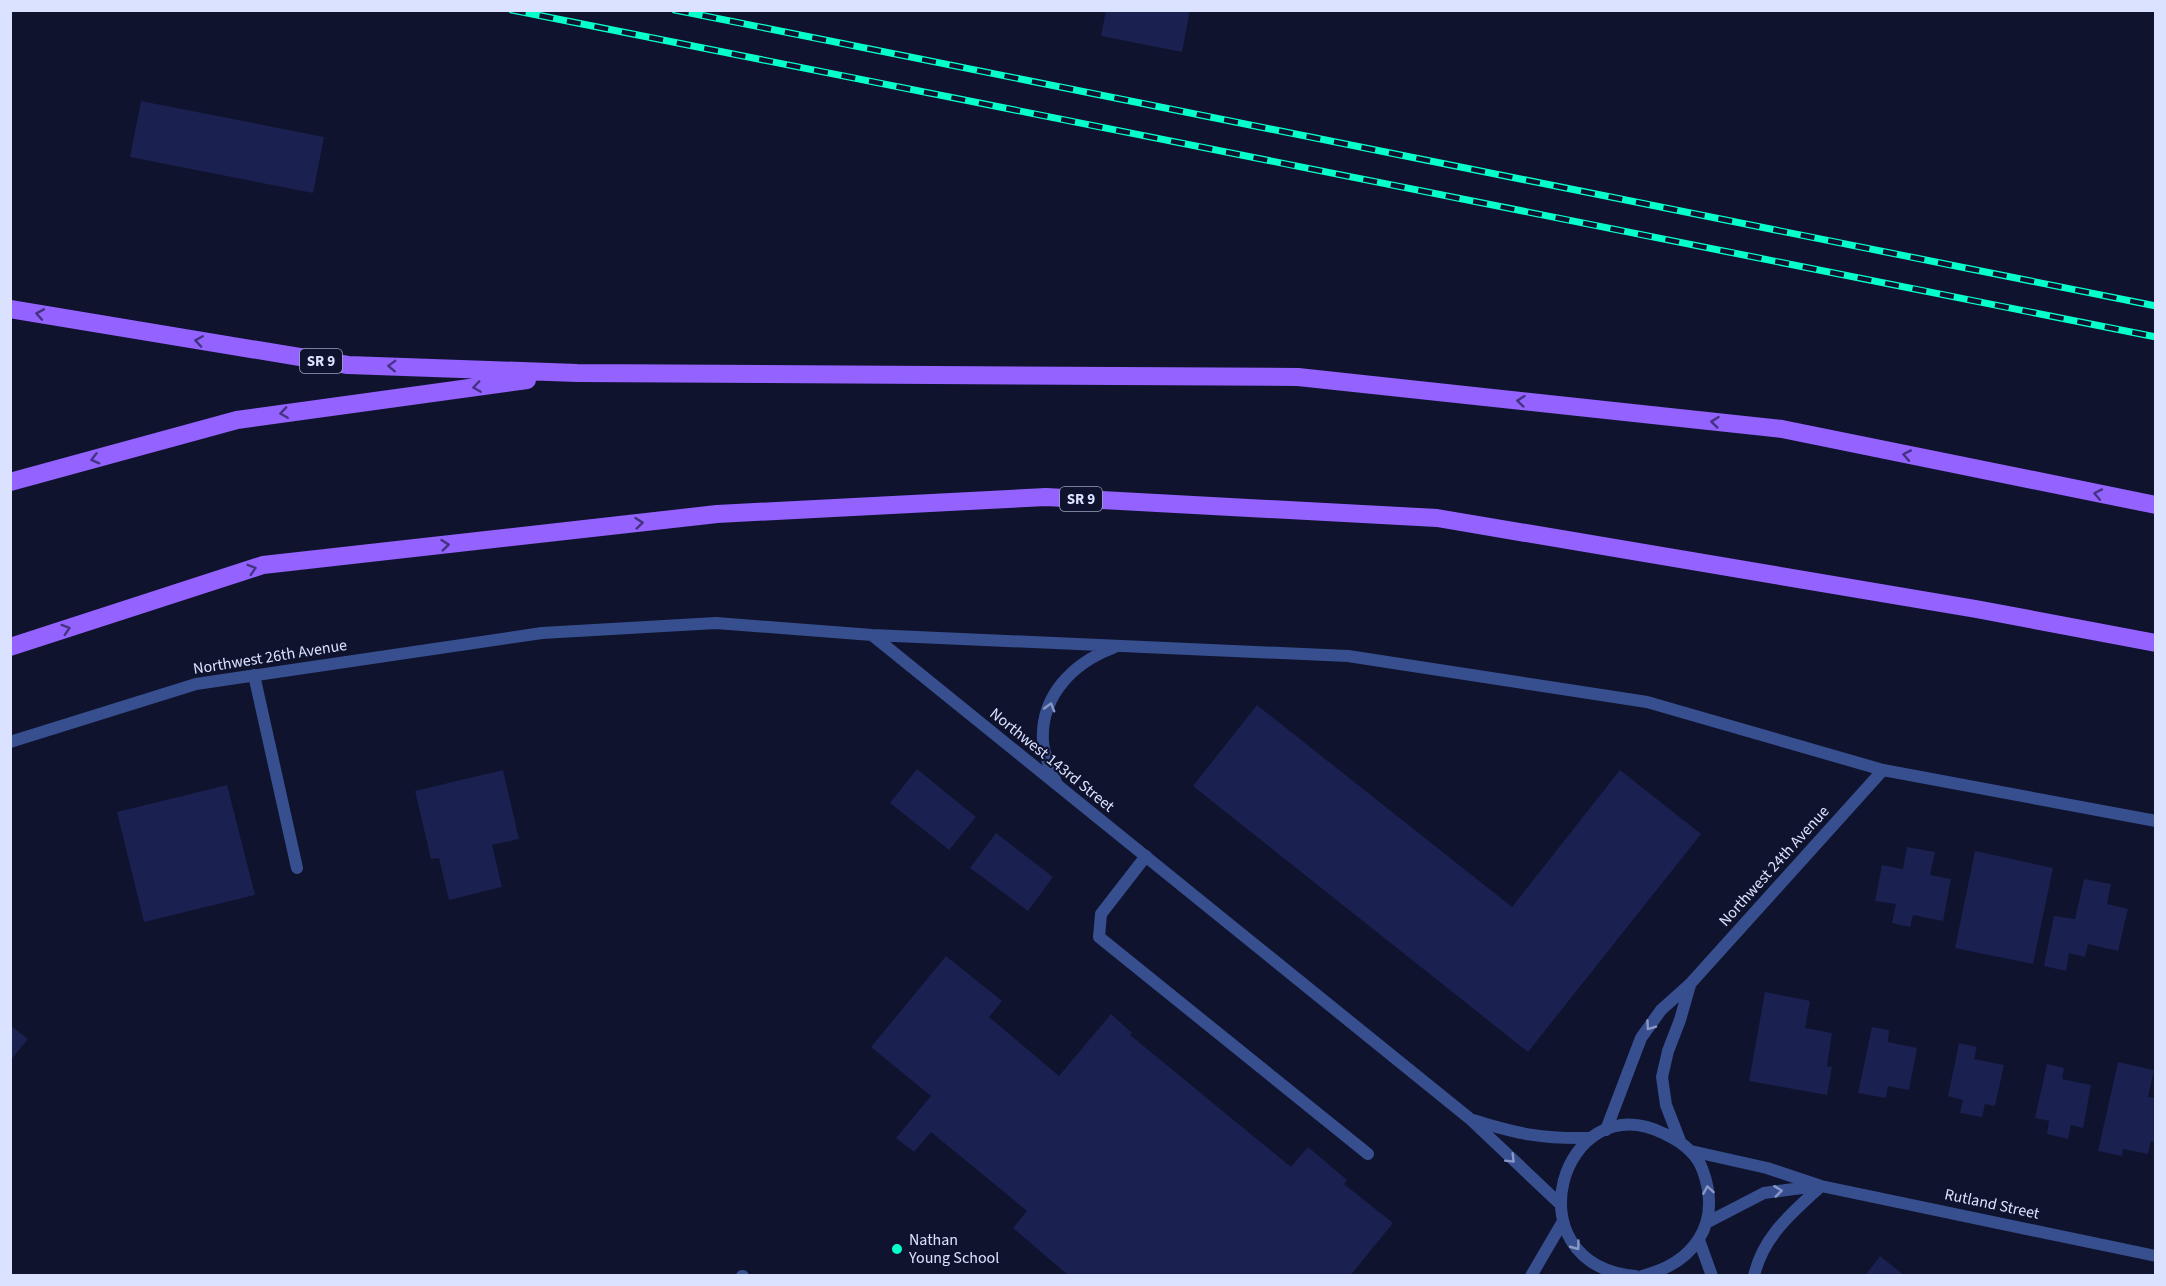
<svg xmlns="http://www.w3.org/2000/svg" width="2166" height="1286" font-family="'Source Sans 3',sans-serif">
  <style>
    .building { fill: #1a2050 }
    .lines { fill: none; stroke-linecap: round; stroke-linejoin: round }
    .service { stroke: #374f8f; stroke-width: 12 }
    .minor { stroke: #374f8f; stroke-width: 12 }
    .primary { stroke: #9462ff; stroke-width: 18 }
    .rail-casing { stroke: #07ffcb; stroke-width: 7 }
    .rail { stroke: #0f132d; stroke-width: 4.5; stroke-dasharray: 14; stroke-linecap: butt }
    .oneway { stroke: #443381 }
    .oneway2 { stroke: #8998c7 }
    .poi-dot { fill: #07ffcb; stroke: #0f132d; stroke-width: 2 }
    .labels { text-anchor: middle; dominant-baseline: central; stroke-width: 4.5; stroke-linejoin: round; paint-order: stroke }
    .shield { fill: #0f132d; stroke: #9ea4c0; stroke-width: 1.5 }
    .shield-label { font-size: 15px; font-weight: bold; fill: #dbe2ff }
    .street-label { font-size: 16px; fill: #dbe2ff; stroke: #0f132d }
    .poi-label { font-size: 16px; fill: #dbe2ff; stroke: #0f132d; text-anchor: start }
  </style>
  <rect width="100%" height="100%" fill="#0f132d"/>
  <path class="building" d="M 1106,10 L 1190,10 L 1182,52 L 1101,36 Z
    M 141,101 L 324,137 L 313,193 L 130,157 Z
    M 1257,705 L 1512,907 L 1620,770 L 1701,834 L 1528,1052 L 1193,786 Z
    M 917,769 L 976,817 L 949,850 L 890,803 Z
    M 503,770 L 519,839 L 492,845 L 502,887 L 449,900 L 439,858 L 431,859 L 415,791 Z
    M 227,785 L 255,895 L 144,922 L 117,812 Z
    M 996,833 L 1053,877 L 1028,911 L 970,868 Z
    M 1907,847 L 1935,852 L 1930,875 L 1951,879 L 1943,921 L 1913,915 L 1910,927 L 1892,923 L 1896,904 L 1875,901 L 1882,865 L 1903,869 Z
    M 1975,851 L 2053,868 L 2033,964 L 1955,948 Z
    M 2084,879 L 2111,884 L 2107,904 L 2128,909 L 2118,951 L 2088,944 L 2085,957 L 2069,953 L 2066,971 L 2044,966 L 2054,916 L 2075,919 Z
    M 946,956 L 1002,1001 L 989,1017 L 1059,1076 L 1111,1014 L 1132,1033 L 1130,1035 L 1291,1167 L 1308,1147 L 1347,1180 L 1344,1184 L 1393,1223 L 1350,1276 L 1069,1276 L 1013,1228 L 1027,1211 L 931,1132 L 914,1152 L 896,1138 L 931,1096 L 871,1047 Z
    M 1765,992 L 1810,1001 L 1805,1028 L 1832,1033 L 1827,1066 L 1832,1067 L 1827,1095 L 1749,1081 Z
    M 10,1025 L 28,1039 L 10,1061 Z
    M 1872,1027 L 1889,1030 L 1888,1042 L 1917,1048 L 1909,1090 L 1888,1086 L 1886,1098 L 1858,1093 Z
    M 1959,1043 L 1977,1047 L 1974,1059 L 2004,1065 L 1995,1106 L 1985,1104 L 1982,1117 L 1960,1113 L 1963,1100 L 1948,1096 Z
    M 2118,1062 L 2154,1070 L 2148,1097 L 2156,1098 L 2156,1143 L 2151,1141 L 2148,1154 L 2123,1149 L 2122,1156 L 2098,1151 Z
    M 2047,1064 L 2064,1068 L 2062,1079 L 2091,1085 L 2083,1128 L 2071,1125 L 2068,1139 L 2047,1134 L 2049,1121 L 2035,1118 Z
    M 1880,1256 L 1905,1276 L 1865,1276 Z"/>
  <g class="lines">
    <path class="service" d="M 254,675 L 297,868
      M 1146,856 L 1101,914 L 1099,937 L 1368,1154
      M 742,1276 L 743,1276"/>
    <path class="minor" d="M 872,635 L 1469,1118 L 1560,1204
      M 10,742 L 196,684 L 542,633 L 716,623 L 872,635 L 1348,656 L 1647,702 L 1883,770 L 2156,821
      M 1056,782 C 1051,770 1044,756 1043,742 C 1040,696 1073,663 1113,648
      M 1473,1120 C 1517,1134 1543,1139 1589,1138
      M 1606,1130 L 1641,1038 L 1661,1010 L 1690,984 L 1883,770
      M 1680,1141 L 1666,1105 L 1662,1077 L 1668,1051 L 1680,1020 L 1690,985
      M 1691,1151 L 1767,1168 L 1821,1186 L 2156,1256
      M 1706,1223 L 1764,1193 L 1817,1186
      M 1699,1240 L 1712,1276
      M 1531,1276 L 1562,1223
      M 1635,1276 C 1508,1264 1562,1082 1665,1134 C 1682,1142 1697,1153 1703,1171 C 1722,1224 1694,1263 1642,1276
      M 1754,1276 C 1763,1236 1792,1213 1821,1186"/>
    <path class="primary" d="M 10,309 L 348,365 L 577,373 L 1298,377 L 1782,429 L 2156,505
      M 10,482 L 237,420 L 527,380
      M 10,647 L 263,565 L 717,514 L 1046,497 L 1437,518 L 1976,609 L 2156,643"/>
    <defs>
      <path id="rail" d="M 512,10 L 2156,337
        M 675,10 L 2156,306"/>
    </defs>
    <use href="#rail" class="rail-casing"/>
    <use href="#rail" class="rail"/>
  </g>
  <defs><path id="oneway-chevron" d="M-2-3.5L2.5 0L-2 3.5" fill="none" stroke-width="1.6" stroke-linecap="round" stroke-linejoin="round" transform="scale(1.5)"/></defs>
  <g class="oneway">
    <use href="#oneway-chevron" transform="translate(40 314) rotate(-170)"/>
    <use href="#oneway-chevron" transform="translate(199 341) rotate(-171)"/>
    <use href="#oneway-chevron" transform="translate(392 366) rotate(-178)"/>
    <use href="#oneway-chevron" transform="translate(477 387) rotate(172)"/>
    <use href="#oneway-chevron" transform="translate(1521 401) rotate(-174)"/>
    <use href="#oneway-chevron" transform="translate(284 413) rotate(172)"/>
    <use href="#oneway-chevron" transform="translate(1715 422) rotate(-174)"/>
    <use href="#oneway-chevron" transform="translate(1907 455) rotate(-169)"/>
    <use href="#oneway-chevron" transform="translate(95 459) rotate(165)"/>
    <use href="#oneway-chevron" transform="translate(2098 494) rotate(-169)"/>
    <use href="#oneway-chevron" transform="translate(639 523) rotate(-6)"/>
    <use href="#oneway-chevron" transform="translate(445 545) rotate(-6)"/>
    <use href="#oneway-chevron" transform="translate(252 569) rotate(-18)"/>
    <use href="#oneway-chevron" transform="translate(66 629) rotate(-18)"/>
  </g>
  <g class="oneway2">
    <use href="#oneway-chevron" transform="translate(1050 707) rotate(-74)"/>
    <use href="#oneway-chevron" transform="translate(1650 1026) rotate(125)"/>
    <use href="#oneway-chevron" transform="translate(1511 1159) rotate(45)"/>
    <use href="#oneway-chevron" transform="translate(1708 1190) rotate(-99)"/>
    <use href="#oneway-chevron" transform="translate(1778 1191) rotate(-7)"/>
    <use href="#oneway-chevron" transform="translate(1576 1246) rotate(53)"/>
  </g>
  <circle class="poi-dot" cx="897" cy="1249" r="6"/>
  <g class="labels">
    <g class="shield">
      <rect x="300" y="349" width="42" height="24" rx="4.5"/>
      <rect x="1060" y="487" width="42" height="24" rx="4.5"/>
    </g>
    <g class="shield-label">
      <text x="321" y="361">SR 9</text>
      <text x="1081" y="499">SR 9</text>
    </g>
    <g class="street-label">
      <text transform="translate(270 657) rotate(-9)">Northwest 26th Avenue</text>
      <text transform="translate(1052 760) rotate(39)">Northwest 143rd Street</text>
      <text transform="translate(1774 866) rotate(-48)">Northwest 24th Avenue</text>
      <text transform="translate(1992 1204) rotate(12)">Rutland Street</text>
    </g>
    <g class="poi-label">
      <text x="909" y="1240">Nathan<tspan x="909" dy="18">Young School</tspan></text>
    </g>
  </g>
  <rect width="2166" height="1286" fill="none" stroke="#dbe2ff" stroke-width="24"/>
</svg>
